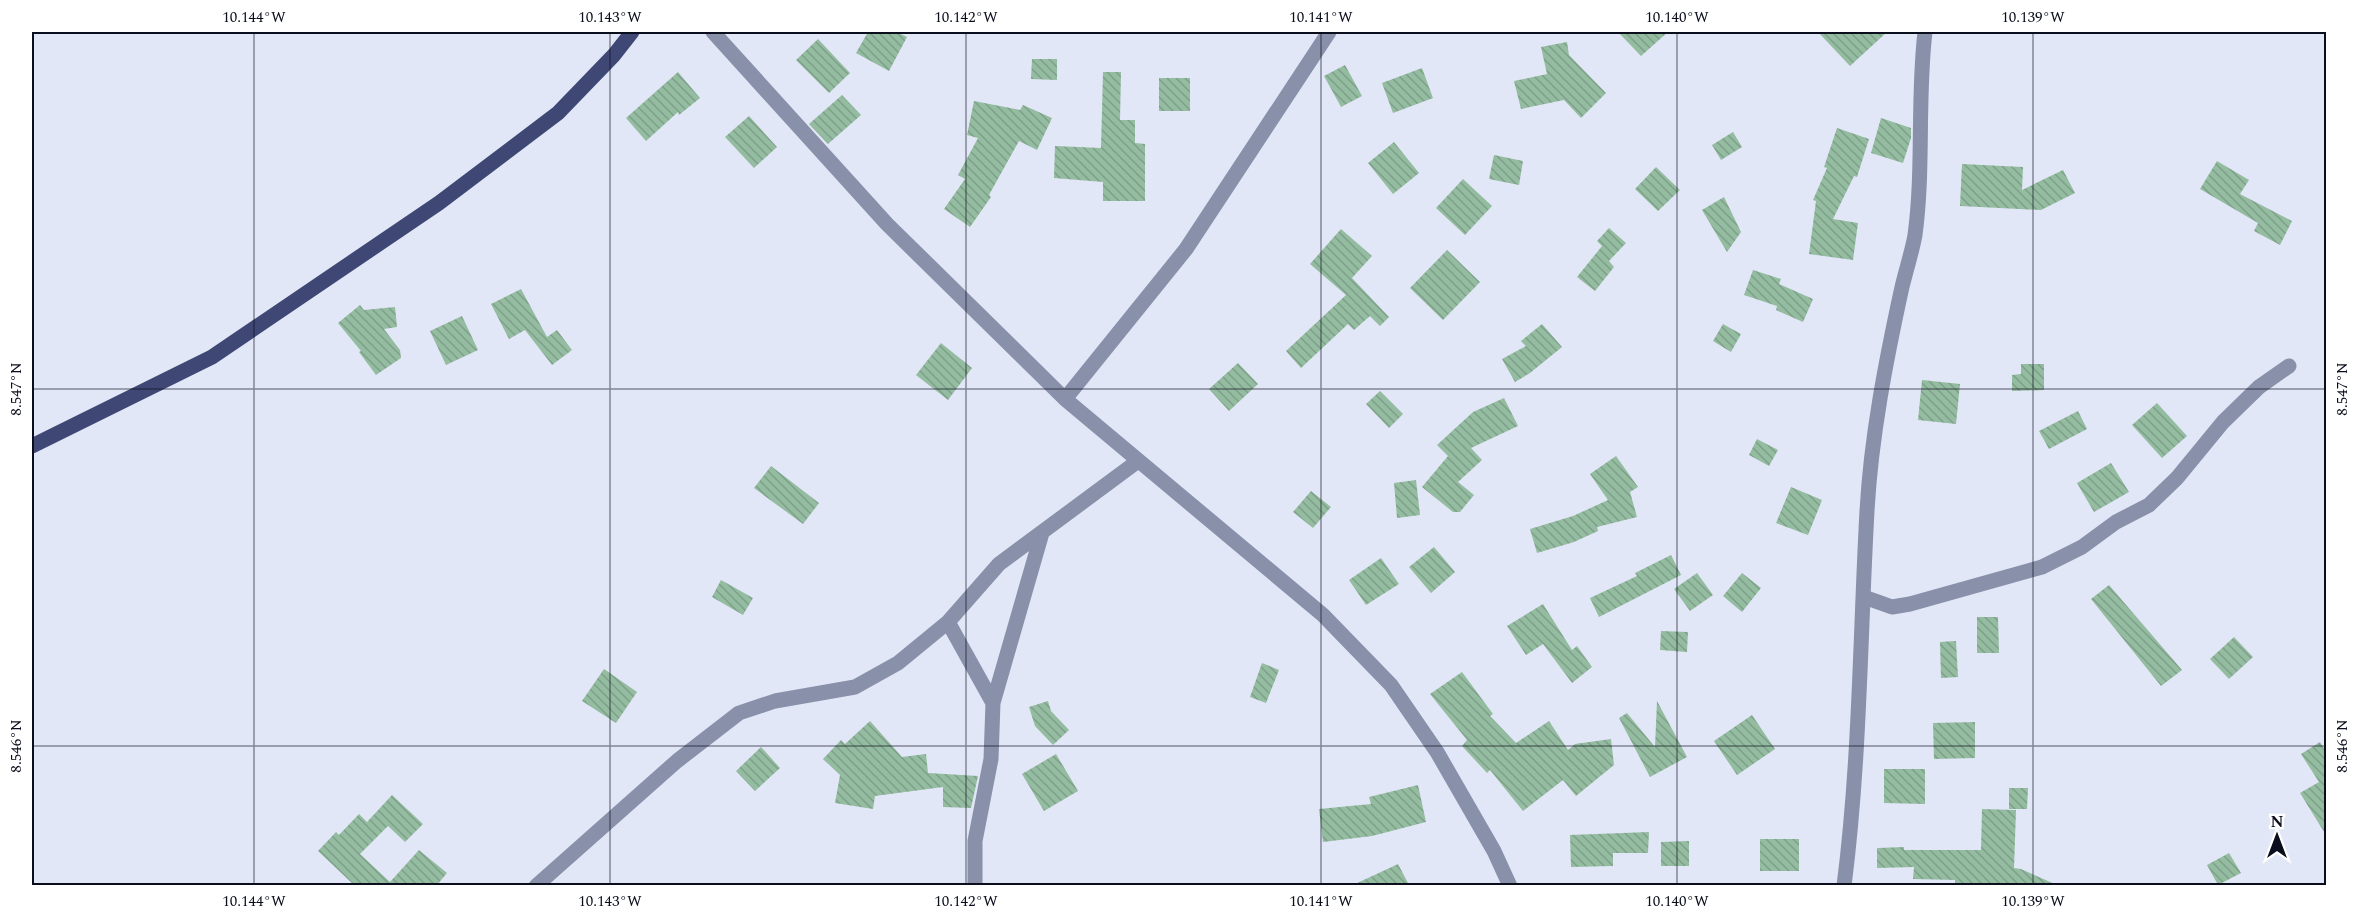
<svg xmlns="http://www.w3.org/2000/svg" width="2358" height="917" font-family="Spectral,serif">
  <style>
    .building { fill: url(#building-back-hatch) }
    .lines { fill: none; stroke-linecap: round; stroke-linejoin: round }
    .minor { stroke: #8990aa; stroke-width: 15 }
    .primary { stroke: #3f4875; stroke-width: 15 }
    .ticks { fill: none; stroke: #0a0d1b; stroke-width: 1.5; stroke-opacity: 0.45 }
    .neatline { fill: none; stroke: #0a0d1b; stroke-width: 2 }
    .ticks-label { font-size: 15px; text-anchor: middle; fill: #0a0d1b }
  </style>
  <defs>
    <pattern id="building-back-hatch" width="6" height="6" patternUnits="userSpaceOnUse" patternTransform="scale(1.5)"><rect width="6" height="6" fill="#94bca0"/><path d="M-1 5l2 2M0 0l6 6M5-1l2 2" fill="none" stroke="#7ea089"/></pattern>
  </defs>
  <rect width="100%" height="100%" fill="#e2e7f7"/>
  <path class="building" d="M 868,32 L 897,32 L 907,37 L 889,71 L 856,53 Z
    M 1618,32 L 1668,32 L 1641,56 Z
    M 1818,32 L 1887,32 L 1850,66 Z
    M 818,39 L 850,73 L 829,93 L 796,60 Z
    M 1567,42 L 1569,55 L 1606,93 L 1581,118 L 1564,100 L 1521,109 L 1514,81 L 1547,74 L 1541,47 Z
    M 1032,59 L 1057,59 L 1057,80 L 1031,79 Z
    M 1345,65 L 1362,96 L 1341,107 L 1324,76 Z
    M 1422,68 L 1433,98 L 1393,113 L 1382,83 Z
    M 678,72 L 700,98 L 679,115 L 678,112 L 646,141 L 626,118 Z
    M 1103,72 L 1121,72 L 1120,120 L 1135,120 L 1135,143 L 1145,144 L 1145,201 L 1103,201 L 1103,182 L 1054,178 L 1055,146 L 1101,148 Z
    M 1159,78 L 1190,78 L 1190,111 L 1159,111 Z
    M 842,95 L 861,115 L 828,144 L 809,124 Z
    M 974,101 L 1020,110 L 1023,105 L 1052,118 L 1037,150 L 1019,141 L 989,195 L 991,197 L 970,227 L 944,209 L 965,179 L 958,175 L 978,138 L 967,135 Z
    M 749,116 L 777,147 L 754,168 L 725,137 Z
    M 1881,118 L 1911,128 L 1911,138 L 1903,163 L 1871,153 Z
    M 1837,128 L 1869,139 L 1857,177 L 1854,176 L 1833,219 L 1858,223 L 1853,260 L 1809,254 L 1816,201 L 1813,200 L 1827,168 L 1824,167 Z
    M 1733,132 L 1742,147 L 1721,160 L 1712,145 Z
    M 1394,142 L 1419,173 L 1393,194 L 1368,163 Z
    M 1494,155 L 1523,161 L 1519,185 L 1489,179 Z
    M 2217,161 L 2249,180 L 2240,194 L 2292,221 L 2280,245 L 2254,231 L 2258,223 L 2200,189 Z
    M 1962,164 L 2023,167 L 2022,190 L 2063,170 L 2075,193 L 2041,210 L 1960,206 Z
    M 1656,167 L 1680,190 L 1658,211 L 1635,189 Z
    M 1463,179 L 1492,206 L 1465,235 L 1436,208 Z
    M 1724,197 L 1741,232 L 1727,252 L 1702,210 Z
    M 1609,228 L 1626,243 L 1609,261 L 1614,267 L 1595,291 L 1577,277 L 1602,246 L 1597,241 Z
    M 1341,229 L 1372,256 L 1352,278 L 1389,317 L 1380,326 L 1370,316 L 1354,330 L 1348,324 L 1301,368 L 1286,351 L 1346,295 L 1310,264 Z
    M 1447,250 L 1480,282 L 1443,320 L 1410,288 Z
    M 1753,270 L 1781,279 L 1779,284 L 1813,299 L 1803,322 L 1776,310 L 1777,306 L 1744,295 Z
    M 521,289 L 547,337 L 557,330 L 572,350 L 552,365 L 525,330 L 509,339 L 491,304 Z
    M 360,305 L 364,310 L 395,307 L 397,327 L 384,329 L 400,350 L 401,358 L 376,375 L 359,352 L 361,351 L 338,323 Z
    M 462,316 L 478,350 L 446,365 L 430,331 Z
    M 1542,324 L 1562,347 L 1530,373 L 1515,382 L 1502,359 L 1526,346 L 1521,341 Z
    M 1723,324 L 1741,334 L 1731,352 L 1713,341 Z
    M 941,343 L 972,368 L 948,400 L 916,375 Z
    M 1238,363 L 1258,384 L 1229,411 L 1209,389 Z
    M 2021,364 L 2044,364 L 2044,390 L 2012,391 L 2012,375 L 2021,374 Z
    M 1922,380 L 1960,384 L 1956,424 L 1918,420 Z
    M 1380,391 L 1403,414 L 1389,428 L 1366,404 Z
    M 1504,398 L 1518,426 L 1471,448 L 1482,460 L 1458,482 L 1474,495 L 1460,512 L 1453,512 L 1422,487 L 1448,456 L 1437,445 L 1473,412 Z
    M 2157,403 L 2187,436 L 2162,458 L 2132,425 Z
    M 2078,411 L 2087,429 L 2049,449 L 2039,431 Z
    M 1757,439 L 1778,450 L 1769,466 L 1749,455 Z
    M 1616,456 L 1638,487 L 1630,492 L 1637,517 L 1597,527 L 1598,531 L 1574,542 L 1537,553 L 1530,529 L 1573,516 L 1608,500 L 1590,474 Z
    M 2111,463 L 2129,492 L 2094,512 L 2077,483 Z
    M 771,466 L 819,503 L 803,524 L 754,488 Z
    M 1416,480 L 1420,515 L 1397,518 L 1394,483 Z
    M 1791,487 L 1822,500 L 1808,535 L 1776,523 Z
    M 1311,491 L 1331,507 L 1313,528 L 1293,512 Z
    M 1434,547 L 1455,572 L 1431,593 L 1409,567 Z
    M 1671,555 L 1681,575 L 1599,617 L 1590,598 L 1637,576 L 1635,573 Z
    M 1381,558 L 1399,584 L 1366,605 L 1349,580 Z
    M 1697,573 L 1713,595 L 1690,611 L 1674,589 Z
    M 1742,573 L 1761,588 L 1742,612 L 1723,596 Z
    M 721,580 L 753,598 L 743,615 L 712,597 Z
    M 2109,585 L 2182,670 L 2161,686 L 2091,599 Z
    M 1543,604 L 1572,650 L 1577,646 L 1592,667 L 1572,683 L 1543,644 L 1526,655 L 1507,626 Z
    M 1977,617 L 1998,617 L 1999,653 L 1977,653 Z
    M 1661,631 L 1688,632 L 1687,652 L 1660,650 Z
    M 2234,637 L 2253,657 L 2229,679 L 2210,659 Z
    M 1956,641 L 1958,677 L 1941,678 L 1940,642 Z
    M 1262,663 L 1279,670 L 1266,703 L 1250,697 Z
    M 604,669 L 637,692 L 616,723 L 582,701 Z
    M 1462,672 L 1493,714 L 1490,716 L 1516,743 L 1549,721 L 1568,750 L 1575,744 L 1611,739 L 1614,765 L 1576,796 L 1563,780 L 1523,811 L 1490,770 L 1487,773 L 1462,746 L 1467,740 L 1430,694 Z
    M 1048,701 L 1051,711 L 1069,730 L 1053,745 L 1035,726 L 1029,707 Z
    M 1657,701 L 1687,757 L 1650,777 L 1619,718 L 1627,713 L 1655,747 Z
    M 1752,715 L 1775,749 L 1737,775 L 1714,741 Z
    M 870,721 L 902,757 L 926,754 L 928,773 L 978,776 L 971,808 L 943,807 L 943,787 L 875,796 L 873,809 L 835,803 L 840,775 L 823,759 L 841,740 L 845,744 Z
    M 1975,722 L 1975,758 L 1934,759 L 1933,723 Z
    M 2320,742 L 2326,752 L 2326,835 L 2300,793 L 2319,782 L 2301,754 Z
    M 761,747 L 780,768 L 755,791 L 736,771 Z
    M 1056,754 L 1078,791 L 1044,811 L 1022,774 Z
    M 1884,769 L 1925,769 L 1925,804 L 1884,803 Z
    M 1418,785 L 1426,822 L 1372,836 L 1323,842 L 1319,809 L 1371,804 L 1369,797 Z
    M 2009,788 L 2028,788 L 2027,809 L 2009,809 Z
    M 392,795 L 423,824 L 405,842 L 388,826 L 360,854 L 390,882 L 419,850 L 447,873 L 437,885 L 354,885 L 318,851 L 336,832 L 339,835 L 359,814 L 367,822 Z
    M 1982,809 L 2016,810 L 2014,868 L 2021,869 L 2057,885 L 1955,885 L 1955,880 L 1913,879 L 1914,867 L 1877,868 L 1877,848 L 1904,847 L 1904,850 L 1981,850 Z
    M 1649,832 L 1648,853 L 1613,853 L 1613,866 L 1571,867 L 1570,835 Z
    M 1760,839 L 1799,839 L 1799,871 L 1760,871 Z
    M 1689,841 L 1689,866 L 1661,866 L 1661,842 Z
    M 2229,853 L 2241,873 L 2218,885 L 2207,865 Z
    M 1398,864 L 1409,885 L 1353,885 Z"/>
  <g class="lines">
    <path class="minor" d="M 713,32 L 887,224 L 1065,399 L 1323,615 L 1391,685 L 1437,752 L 1494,851 L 1510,886
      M 1065,399 L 1186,249 L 1329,32
      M 1864,597 L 1892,607 L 1910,604 L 2042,567 L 2082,547 L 2116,522 L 2149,505 L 2177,478 L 2223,422 L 2259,387 L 2289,366
      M 948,622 L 993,703
      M 536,886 L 677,761 L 739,713 L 775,701 L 855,687 L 898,663 L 948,622 L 999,564 L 1138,461
      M 975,886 L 975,841 L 991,759 L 993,703 L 1042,533
      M 1844,886 C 1860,761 1860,636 1867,511 C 1871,437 1886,360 1902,287 C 1906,270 1912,252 1915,235 C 1924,168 1917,99 1925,32"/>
    <path class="primary" d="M 32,446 L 212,357 L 439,203 L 558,113 L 614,55 L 632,32"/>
  </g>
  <path class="ticks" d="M 32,32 L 2326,32M 254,32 L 254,886M 610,32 L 610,886M 966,32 L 966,886M 1321,32 L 1321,886M 1677,32 L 1677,886M 2033,32 L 2033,886M 32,389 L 2326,389M 32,746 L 2326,746"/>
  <rect width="2358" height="917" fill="none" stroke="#ffffff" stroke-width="66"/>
  <g transform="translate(2277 836)" stroke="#ffffff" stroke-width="4.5" paint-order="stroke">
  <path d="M0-4.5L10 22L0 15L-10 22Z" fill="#0a0d1b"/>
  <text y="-9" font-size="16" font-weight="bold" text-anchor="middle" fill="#0a0d1b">N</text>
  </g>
  <rect x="33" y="33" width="2292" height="851" class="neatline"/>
  <g class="ticks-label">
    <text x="254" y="22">10.144°W</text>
    <text x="610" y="22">10.143°W</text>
    <text x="966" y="22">10.142°W</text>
    <text x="1321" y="22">10.141°W</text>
    <text x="1677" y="22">10.140°W</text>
    <text x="2033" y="22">10.139°W</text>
    <text transform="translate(16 389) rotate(-90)" y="5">8.547°N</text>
    <text transform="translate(2342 389) rotate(-90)" y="5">8.547°N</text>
    <text transform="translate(16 746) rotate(-90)" y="5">8.546°N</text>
    <text transform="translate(2342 746) rotate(-90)" y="5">8.546°N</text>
    <text x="254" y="906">10.144°W</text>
    <text x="610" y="906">10.143°W</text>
    <text x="966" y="906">10.142°W</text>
    <text x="1321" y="906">10.141°W</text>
    <text x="1677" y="906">10.140°W</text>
    <text x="2033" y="906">10.139°W</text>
  </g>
</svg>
